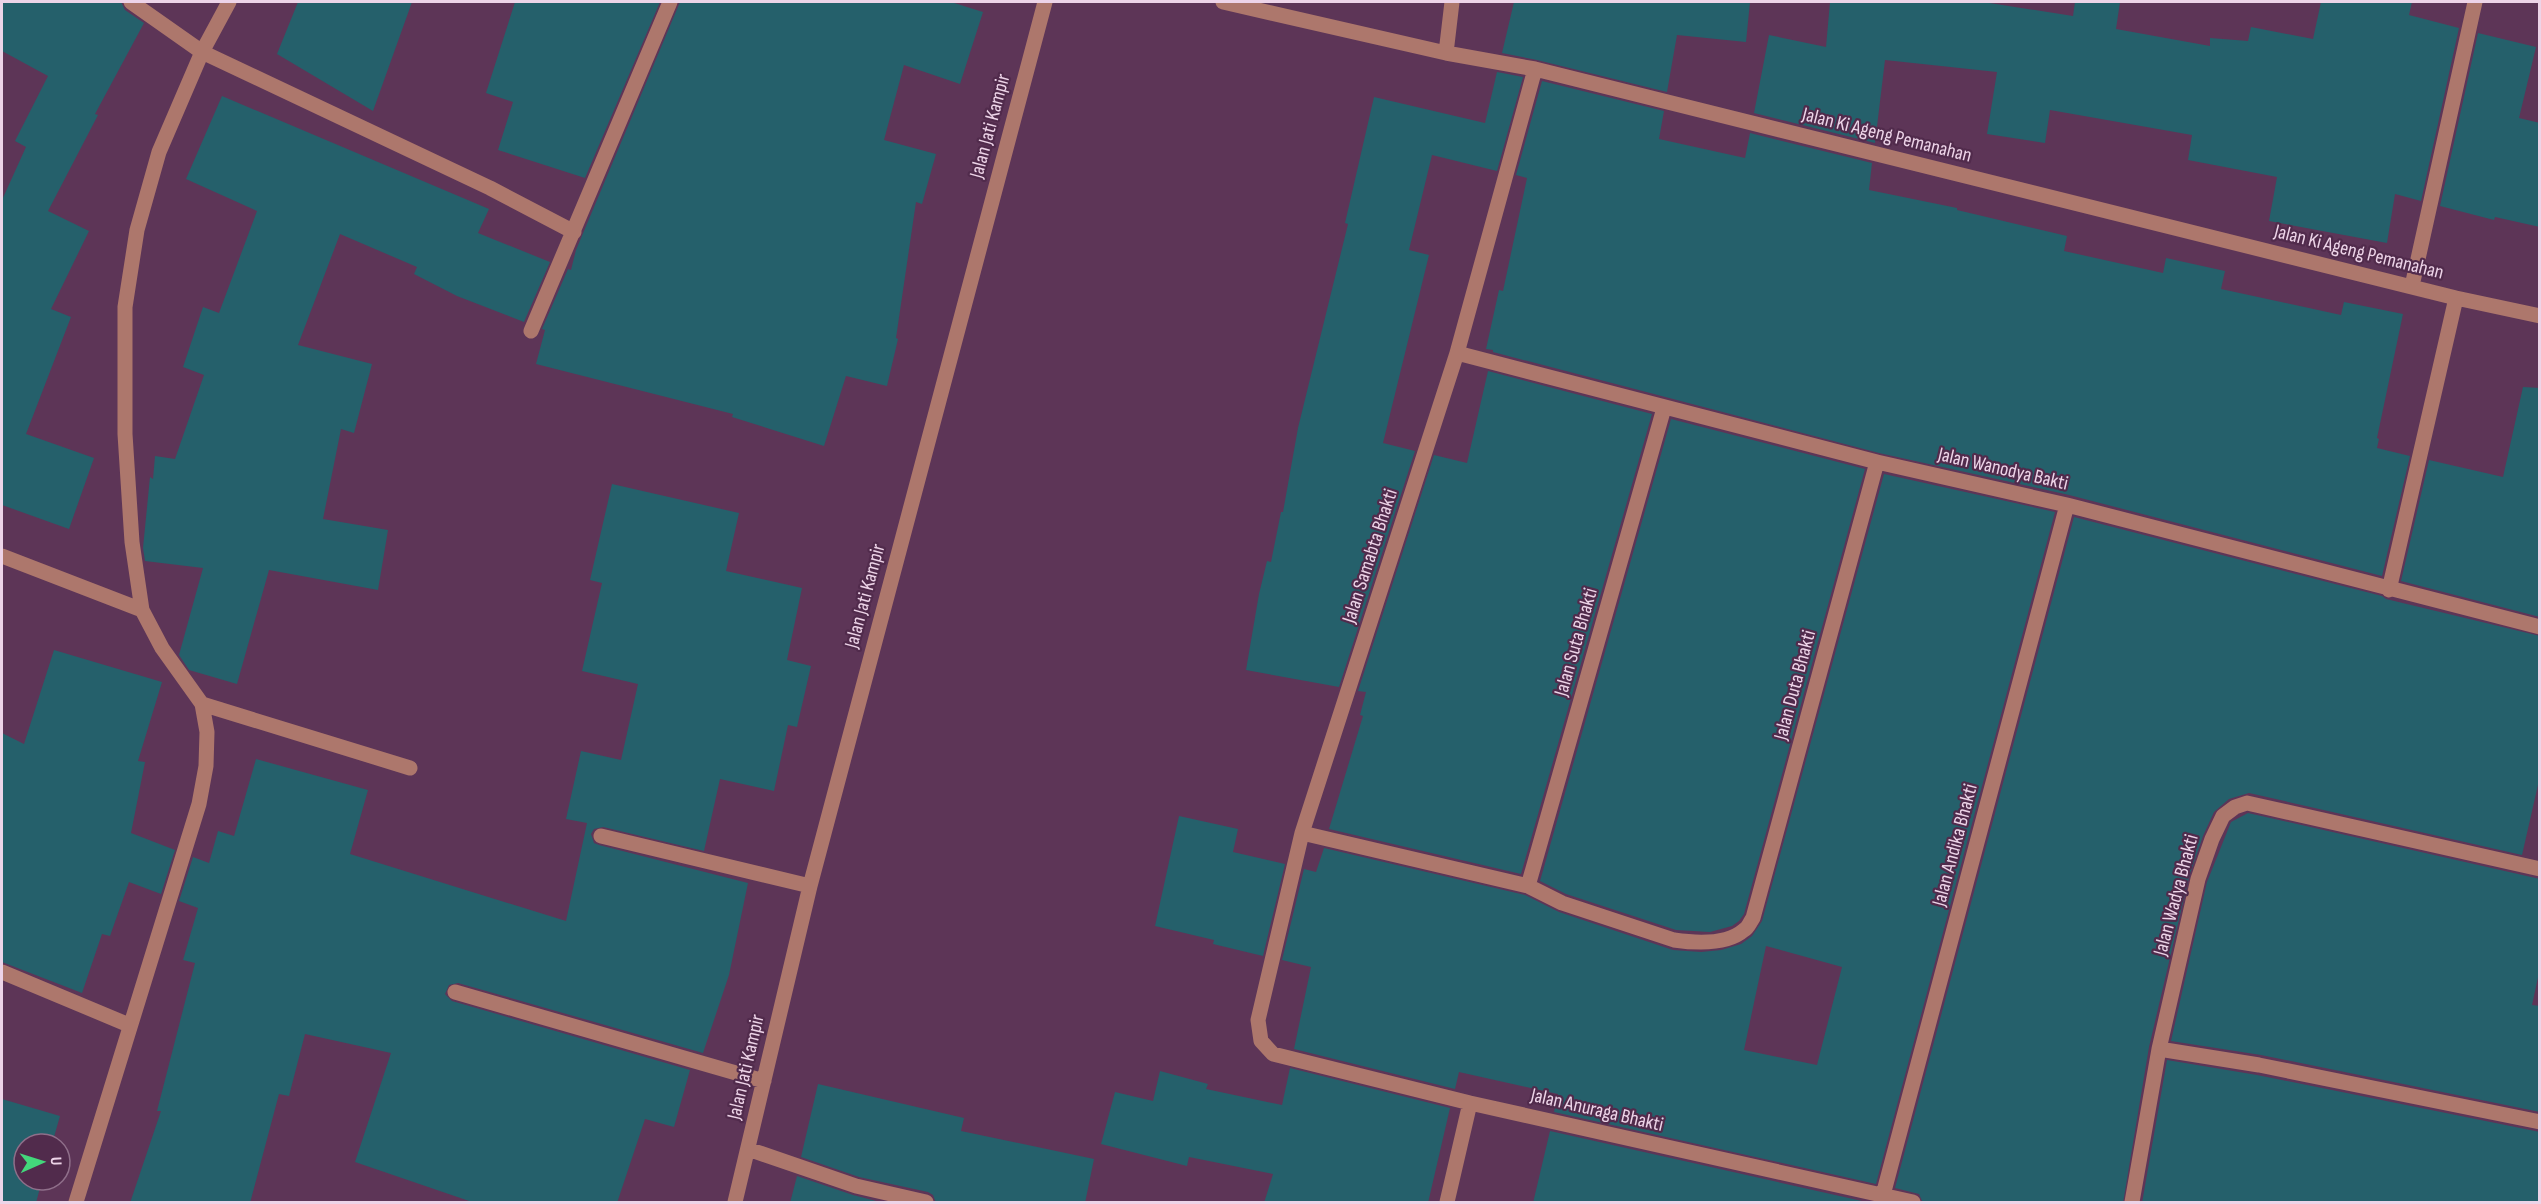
<svg xmlns="http://www.w3.org/2000/svg" width="2541" height="1204" font-family="'Sofia Sans Condensed',sans-serif">
  <style>
    .building { fill: #25606b; fill-rule: evenodd }
    .lines { fill: none; stroke-linecap: round; stroke-linejoin: round }
    .minor { stroke: #ad776c; stroke-width: 15 }
    .labels { text-anchor: middle; dominant-baseline: central; stroke-width: 4.5; stroke-linejoin: round; paint-order: stroke }
    .street-label { font-size: 20px; fill: #edd4e8; stroke: #512b4c }
  </style>
  <rect width="100%" height="100%" fill="#5d3557"/>
  <path class="building" d="M 2,2 L 121,2 L 125,10 L 144,23 L 95,114 L 98,115 L 48,211 L 89,231 L 51,309 L 71,317 L 26,434 L 94,458 L 69,529 L 2,505 L 2,200 L 26,147 L 15,141 L 48,76 L 2,51 Z
    M 298,2 L 412,2 L 373,111 L 277,54 Z
    M 515,2 L 660,2 L 585,178 L 498,150 L 513,102 L 486,93 Z
    M 680,2 L 951,2 L 983,12 L 960,84 L 904,65 L 884,140 L 936,154 L 922,204 L 916,202 L 896,338 L 898,339 L 887,386 L 846,376 L 824,446 L 732,417 L 733,414 L 536,364 L 545,330 L 542,329 L 568,269 L 571,270 L 576,250 Z
    M 1514,2 L 1750,2 L 1746,42 L 1677,35 L 1667,92 L 1537,60 L 1502,53 Z
    M 1830,2 L 1983,2 L 2073,16 L 2075,2 L 2120,2 L 2116,29 L 2210,46 L 2210,38 L 2248,41 L 2251,27 L 2313,39 L 2321,2 L 2412,2 L 2409,15 L 2459,28 L 2421,201 L 2395,194 L 2387,243 L 2269,221 L 2277,177 L 2188,160 L 2192,135 L 2050,110 L 2045,143 L 1987,134 L 1997,72 L 1885,60 L 1875,143 L 1754,113 L 1769,35 L 1826,47 Z
    M 2478,33 L 2536,47 L 2519,118 L 2540,123 L 2540,227 L 2495,217 L 2494,220 L 2440,206 Z
    M 1497,72 L 1523,77 L 1497,171 L 1432,155 L 1409,250 L 1429,255 L 1383,443 L 1415,451 L 1339,687 L 1246,670 L 1259,594 L 1267,561 L 1271,562 L 1281,512 L 1283,512 L 1298,428 L 1348,224 L 1345,223 L 1374,97 L 1485,123 Z
    M 1542,81 L 1664,111 L 1659,139 L 1745,158 L 1750,133 L 1872,163 L 1869,190 L 1957,208 L 1957,210 L 2067,236 L 2064,251 L 2163,273 L 2166,258 L 2225,271 L 2221,289 L 2341,315 L 2344,302 L 2403,314 L 2377,438 L 2379,439 L 2377,448 L 2410,456 L 2382,576 L 2069,495 L 1879,453 L 1493,352 L 1493,350 L 1486,349 L 1499,290 L 1503,291 L 1527,178 L 1516,175 Z
    M 222,96 L 489,209 L 478,233 L 550,262 L 524,322 L 457,296 L 414,274 L 417,267 L 340,234 L 298,345 L 372,364 L 354,433 L 341,429 L 323,519 L 388,530 L 378,590 L 269,570 L 237,684 L 189,670 L 179,655 L 203,568 L 145,561 L 143,548 L 150,477 L 153,479 L 155,456 L 175,459 L 204,375 L 183,367 L 203,307 L 219,313 L 257,211 L 186,179 Z
    M 1488,371 L 1652,414 L 1521,874 L 1329,829 L 1363,716 L 1360,715 L 1366,692 L 1358,691 L 1434,455 L 1467,463 Z
    M 2523,387 L 2540,388 L 2540,617 L 2401,581 L 2429,460 L 2503,477 Z
    M 1671,419 L 1865,469 L 1744,914 L 1739,921 L 1732,926 L 1710,932 L 1676,930 L 1566,894 L 1540,881 Z
    M 1884,474 L 2055,512 L 1876,1184 L 1554,1112 L 1558,1094 L 1459,1072 L 1455,1089 L 1294,1049 L 1311,967 L 1282,960 L 1304,869 L 1316,872 L 1324,848 L 1525,895 L 1559,912 L 1673,950 L 1701,952 L 1721,950 L 1741,944 L 1752,936 L 1762,921 ZM 1766,946 L 1842,967 L 1817,1065 L 1744,1050 Z
    M 612,484 L 739,513 L 726,571 L 802,588 L 787,660 L 811,666 L 797,727 L 788,725 L 774,791 L 720,779 L 704,851 L 603,827 L 594,829 L 591,834 L 594,843 L 599,845 L 748,883 L 729,975 L 703,1053 L 458,983 L 449,985 L 445,994 L 452,1001 L 690,1070 L 674,1127 L 645,1119 L 617,1203 L 475,1203 L 355,1162 L 391,1053 L 305,1034 L 289,1096 L 279,1094 L 250,1203 L 130,1203 L 161,1111 L 157,1111 L 195,963 L 183,960 L 198,908 L 179,901 L 193,857 L 209,863 L 218,831 L 234,836 L 256,759 L 368,790 L 350,854 L 566,921 L 587,823 L 566,819 L 581,751 L 621,760 L 638,684 L 582,671 L 602,583 L 590,580 Z
    M 2074,517 L 2382,596 L 2386,599 L 2540,636 L 2540,776 L 2522,855 L 2249,793 L 2229,799 L 2214,812 L 2203,836 L 2189,877 L 2149,1047 L 2123,1203 L 1923,1203 L 1919,1194 L 1895,1188 Z
    M 54,650 L 162,682 L 138,761 L 145,762 L 131,833 L 175,850 L 161,894 L 129,882 L 110,936 L 102,934 L 82,993 L 2,962 L 2,733 L 24,744 Z
    M 2248,813 L 2540,879 L 2540,968 L 2532,1005 L 2540,1006 L 2540,1112 L 2261,1055 L 2171,1041 L 2207,882 L 2231,822 Z
    M 1179,816 L 1238,829 L 1233,852 L 1285,864 L 1263,956 L 1213,944 L 1214,940 L 1155,926 Z
    M 2167,1060 L 2257,1075 L 2540,1132 L 2540,1203 L 2142,1203 Z
    M 1290,1068 L 1450,1108 L 1428,1203 L 1264,1203 L 1273,1174 L 1189,1157 L 1187,1166 L 1101,1144 L 1115,1092 L 1153,1101 L 1160,1071 L 1208,1084 L 1206,1089 L 1282,1105 Z
    M 818,1084 L 964,1118 L 961,1131 L 1094,1159 L 1085,1203 L 936,1203 L 933,1195 L 928,1192 L 859,1177 L 801,1157 Z
    M 2,1099 L 60,1116 L 52,1144 L 24,1144 L 24,1180 L 42,1180 L 36,1203 L 2,1203 Z
    M 1550,1131 L 1871,1203 L 1533,1203 Z
    M 797,1176 L 853,1195 L 884,1203 L 790,1203 Z"/>
  <g class="lines">
    <path class="minor" d="M 131,2 L 202,52 L 490,188 L 574,232
      M 1223,2 L 1446,53 L 1535,69 L 2456,298 L 2540,316
      M 1446,53 L 1452,2
      M 1535,69 L 1457,353 L 1302,833 L 1258,1020 L 1261,1041 L 1273,1054 L 1470,1103 L 1913,1202
      M 2412,286 L 2475,2
      M 531,331 L 670,2
      M 1457,353 L 1877,462 L 2067,505 L 2540,627
      M 2,556 L 142,610
      M 2389,590 L 2456,298
      M 202,704 L 410,768
      M 1302,833 L 1528,886 L 1562,903 L 1674,940 C 1695,943 1727,945 1744,930 C 1748,928 1750,922 1753,918 L 1877,462
      M 601,836 L 810,886
      M 1528,886 L 1664,408
      M 2,972 L 129,1025
      M 455,992 L 764,1081
      M 2159,1049 L 2259,1065 L 2540,1122
      M 748,1149 L 856,1186 L 926,1202
      M 1883,1195 L 2067,505
      M 76,1202 L 199,804 L 206,766 L 207,732 L 202,704 L 162,648 L 142,610 L 132,542 L 125,434 L 125,307 L 137,230 L 159,152 L 202,52 L 229,2
      M 735,1202 L 810,886 L 1045,2
      M 1447,1202 L 1470,1103
      M 2132,1202 L 2159,1049 L 2198,879 L 2212,839 L 2223,816 L 2235,807 L 2247,803 L 2540,869"/>
  </g>
  <g class="labels">
    <g class="street-label">
      <text transform="translate(990 126) rotate(-75)">Jalan Jati Kampir</text>
      <text transform="translate(1887 135) rotate(14)">Jalan Ki Ageng Pemanahan</text>
      <text transform="translate(2359 252) rotate(14)">Jalan Ki Ageng Pemanahan</text>
      <text transform="translate(2003 469) rotate(13)">Jalan Wanodya Bakti</text>
      <text transform="translate(1370 556) rotate(-72)">Jalan Samabta Bhakti</text>
      <text transform="translate(865 596) rotate(-75)">Jalan Jati Kampir</text>
      <text transform="translate(1576 642) rotate(-74)">Jalan Suta Bhakti</text>
      <text transform="translate(1795 685) rotate(-75)">Jalan Duta Bhakti</text>
      <text transform="translate(1955 845) rotate(-75)">Jalan Andika Bhakti</text>
      <text transform="translate(2176 895) rotate(-75)">Jalan Wadya Bhakti</text>
      <text transform="translate(746 1067) rotate(-77)">Jalan Jati Kampir</text>
      <text transform="translate(1597 1110) rotate(13)">Jalan Anuraga Bhakti</text>
    </g>
  </g>
  <rect width="2541" height="1204" fill="none" stroke="#edd4e8" stroke-width="6"/>
  <g transform="translate(42 1162) rotate(87)"><circle r="28" fill="#512b4c" stroke="#8f6f8a" stroke-width="1.5"/>
  <path d="M0-4.5L10 22L0 15L-10 22Z" fill="#43d77b"/>
  <text y="-9" font-size="16" font-weight="bold" text-anchor="middle" fill="#edd4e8">U</text>
  </g>
</svg>
